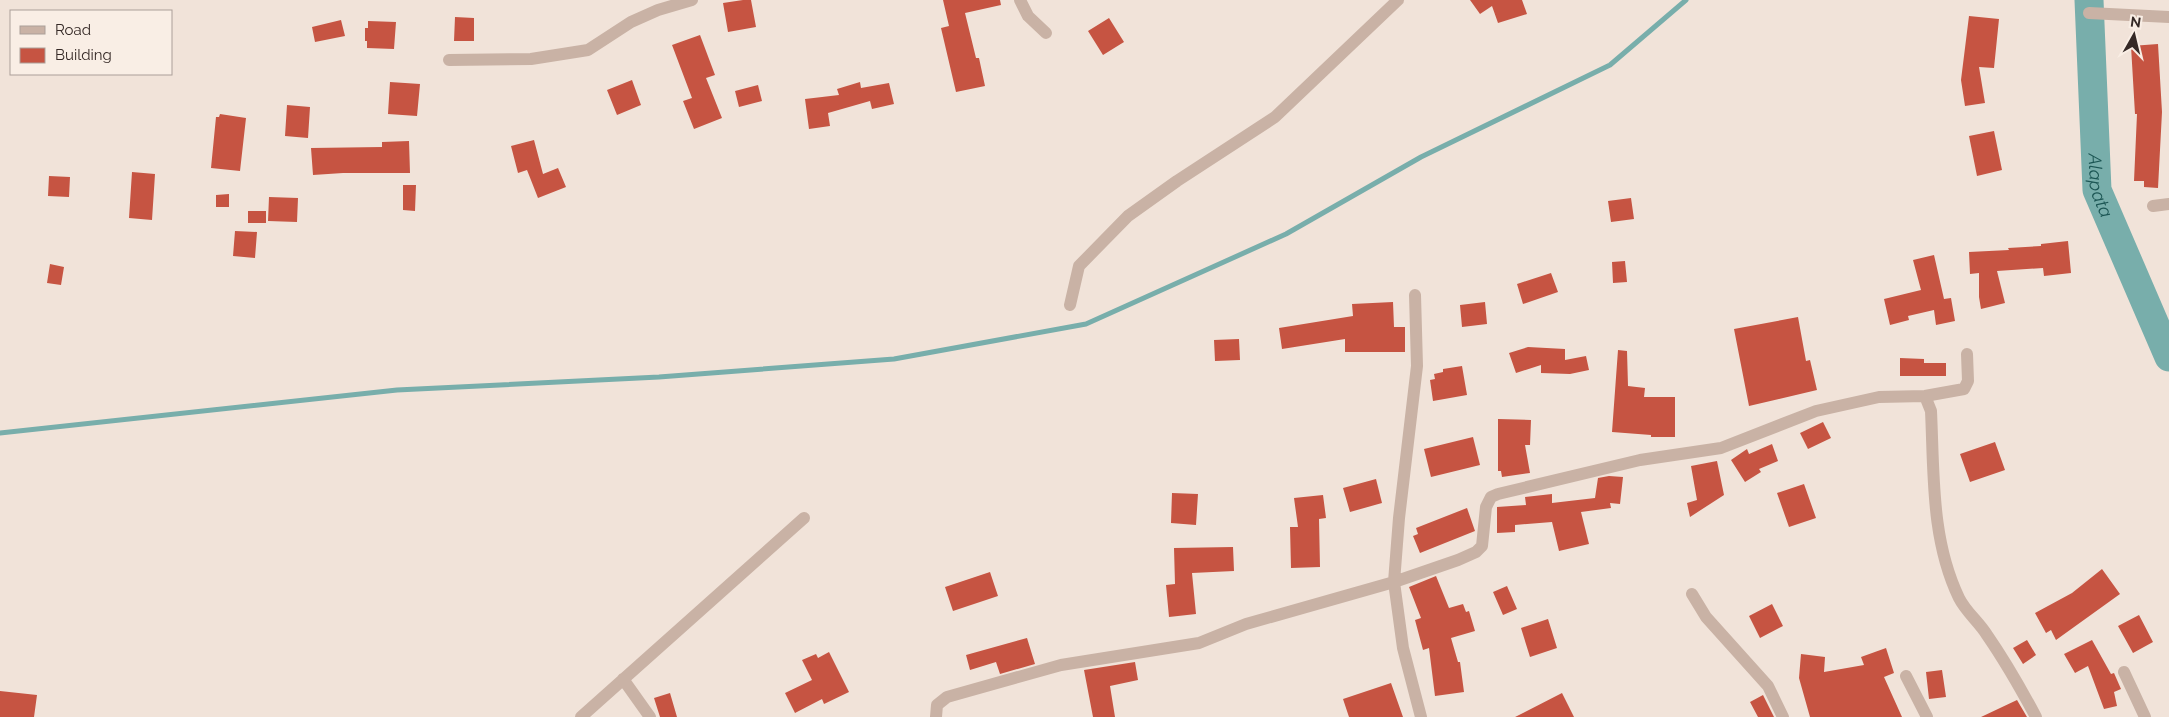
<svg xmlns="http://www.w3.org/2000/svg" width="2169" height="717" font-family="Raleway,sans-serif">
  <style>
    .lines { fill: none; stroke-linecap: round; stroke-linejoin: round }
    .stream { stroke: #78aeab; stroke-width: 5 }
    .river { stroke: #78aeab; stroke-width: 29 }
    .building { fill: #c65442 }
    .minor { stroke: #c9b2a5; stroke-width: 12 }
    .labels { text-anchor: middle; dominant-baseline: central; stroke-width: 4; stroke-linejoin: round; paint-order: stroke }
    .water-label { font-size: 18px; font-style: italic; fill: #1c5654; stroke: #f9eee5 }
  </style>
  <rect width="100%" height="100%" fill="#f1e3d9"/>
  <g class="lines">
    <path class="stream" d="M 0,433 L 397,390 L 659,377 L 894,359 L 1086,324 L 1286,234 L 1421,157 L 1610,65 L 1686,0"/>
    <path class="river" id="s1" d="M 2089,0 L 2097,190 L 2169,357"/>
  </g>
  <path class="building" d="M 743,0 L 751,0 L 756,27 L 728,32 L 723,3 Z
    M 943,0 L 1000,0 L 1001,5 L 965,13 L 976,58 L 979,58 L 985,86 L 956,92 L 941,28 L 949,26 Z
    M 1470,0 L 1522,0 L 1527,14 L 1498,23 L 1492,6 L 1480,14 Z
    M 1969,16 L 1999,19 L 1994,68 L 1979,67 L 1985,103 L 1965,106 L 1961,80 Z
    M 455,17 L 474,18 L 474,41 L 454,41 Z
    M 1109,18 L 1124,42 L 1103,55 L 1088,31 Z
    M 341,20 L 345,36 L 315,42 L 312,27 Z
    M 368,21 L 396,22 L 394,49 L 367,48 L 367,41 L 365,41 L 365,28 L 368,28 Z
    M 700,35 L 715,75 L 706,78 L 722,118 L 694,129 L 683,101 L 692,98 L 672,45 Z
    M 2158,44 L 2162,112 L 2158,188 L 2144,187 L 2144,181 L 2134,181 L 2137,114 L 2135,114 L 2131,46 Z
    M 632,80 L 641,105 L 617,115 L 607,90 Z
    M 390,82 L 420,84 L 417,116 L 388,114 Z
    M 860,82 L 861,88 L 889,83 L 894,104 L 872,109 L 870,101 L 828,113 L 830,126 L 809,129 L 805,99 L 839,95 L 837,89 Z
    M 758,85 L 762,101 L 739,107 L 735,91 Z
    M 287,105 L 310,107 L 308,138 L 285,136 Z
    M 220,114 L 246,118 L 240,171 L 211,168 L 216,117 L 219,117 Z
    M 1994,131 L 2002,170 L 1977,176 L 1969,136 Z
    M 534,140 L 543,174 L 558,168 L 566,187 L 538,198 L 527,170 L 518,173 L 511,146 Z
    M 409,141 L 410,173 L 343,173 L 313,175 L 311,148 L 382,147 L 382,142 Z
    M 132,172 L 155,174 L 152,220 L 129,218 Z
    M 49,176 L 70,177 L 69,197 L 48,196 Z
    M 403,185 L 416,185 L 415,211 L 403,210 Z
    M 229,194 L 229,207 L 216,207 L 216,195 Z
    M 269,197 L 298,198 L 297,222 L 268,221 Z
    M 1631,198 L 1634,219 L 1611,222 L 1608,201 Z
    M 248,211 L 266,211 L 266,223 L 248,223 Z
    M 235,231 L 257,232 L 255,258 L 233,256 Z
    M 2068,241 L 2071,273 L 2044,276 L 2043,268 L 1997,271 L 2005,303 L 1981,309 L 1979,297 L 1979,273 L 1970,274 L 1969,252 L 2009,250 L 2008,248 L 2041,246 L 2041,244 Z
    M 1934,255 L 1944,299 L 1951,298 L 1955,321 L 1936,325 L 1934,310 L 1908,316 L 1909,320 L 1890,325 L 1884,299 L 1921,290 L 1913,260 Z
    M 1625,261 L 1627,282 L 1613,283 L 1612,262 Z
    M 50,264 L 64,267 L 61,285 L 47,283 Z
    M 1551,273 L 1558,292 L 1523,304 L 1517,284 Z
    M 1393,302 L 1394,327 L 1405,327 L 1405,352 L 1345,352 L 1345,339 L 1282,349 L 1279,328 L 1353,316 L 1352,304 Z
    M 1485,302 L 1487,324 L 1462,327 L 1460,305 Z
    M 1798,317 L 1806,361 L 1810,360 L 1817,390 L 1749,406 L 1734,329 Z
    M 1239,339 L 1240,360 L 1215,361 L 1214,340 Z
    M 1528,347 L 1565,349 L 1565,360 L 1586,356 L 1589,370 L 1570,374 L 1541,373 L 1541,365 L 1516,373 L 1509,353 Z
    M 1618,350 L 1627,351 L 1628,386 L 1645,388 L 1644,397 L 1675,397 L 1675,437 L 1651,437 L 1651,435 L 1612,432 Z
    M 1900,358 L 1924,359 L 1924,363 L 1946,363 L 1946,376 L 1900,376 Z
    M 1462,366 L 1467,395 L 1433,401 L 1430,380 L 1435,379 L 1434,374 L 1443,372 L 1443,369 Z
    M 1498,419 L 1531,420 L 1530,445 L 1525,445 L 1530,473 L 1502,477 L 1501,471 L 1498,471 Z
    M 1823,422 L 1831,438 L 1808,449 L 1800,433 Z
    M 1473,437 L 1480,465 L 1431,477 L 1424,449 Z
    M 1995,442 L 2005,470 L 1970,482 L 1960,454 Z
    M 1772,444 L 1778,461 L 1759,469 L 1761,472 L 1745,482 L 1731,460 L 1747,449 L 1749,454 Z
    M 1717,461 L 1724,495 L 1690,517 L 1687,503 L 1697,500 L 1691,466 Z
    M 1609,476 L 1623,477 L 1620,504 L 1610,503 L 1611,508 L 1581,512 L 1589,544 L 1559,551 L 1552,522 L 1515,525 L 1515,532 L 1497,533 L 1497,507 L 1526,505 L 1525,497 L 1552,494 L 1552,503 L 1595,498 L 1598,478 Z
    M 1376,479 L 1382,503 L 1350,512 L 1343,488 Z
    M 1804,484 L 1816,518 L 1789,527 L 1777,493 Z
    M 1172,493 L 1198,494 L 1196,525 L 1171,523 Z
    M 1323,495 L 1326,518 L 1319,519 L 1320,567 L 1291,568 L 1290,527 L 1298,527 L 1294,498 Z
    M 1467,508 L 1475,531 L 1420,553 L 1413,536 L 1418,534 L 1416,528 Z
    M 1233,547 L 1234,571 L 1192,573 L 1196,614 L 1169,617 L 1166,585 L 1175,584 L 1174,548 Z
    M 2102,569 L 2120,594 L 2056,640 L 2051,630 L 2046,633 L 2035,613 L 2072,593 Z
    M 990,572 L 998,596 L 953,611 L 945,587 Z
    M 1436,576 L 1449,608 L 1463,604 L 1466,612 L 1469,611 L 1475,631 L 1451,638 L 1458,662 L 1460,662 L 1464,692 L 1435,696 L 1429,648 L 1423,650 L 1415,620 L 1421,618 L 1409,587 Z
    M 1507,586 L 1517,609 L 1503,615 L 1493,592 Z
    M 1772,604 L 1783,626 L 1760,638 L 1749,616 Z
    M 2139,615 L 2153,642 L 2133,653 L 2118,626 Z
    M 1548,619 L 1557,648 L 1530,657 L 1521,628 Z
    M 1027,638 L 1035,664 L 1000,674 L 996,662 L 970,670 L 966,655 Z
    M 2027,640 L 2036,655 L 2023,664 L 2013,648 Z
    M 2092,640 L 2111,674 L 2114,673 L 2121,689 L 2114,692 L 2117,706 L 2104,709 L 2088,666 L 2075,673 L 2064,654 Z
    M 1886,648 L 1894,673 L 1884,677 L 1902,717 L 1810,717 L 1799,678 L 1801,654 L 1825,657 L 1824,672 L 1864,665 L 1861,657 Z
    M 829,652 L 849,692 L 824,704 L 822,699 L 795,713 L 785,693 L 812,680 L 802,660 L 816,654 L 818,658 Z
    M 1135,662 L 1138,680 L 1110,686 L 1115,717 L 1093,717 L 1084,670 Z
    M 1942,670 L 1946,697 L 1929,699 L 1926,672 Z
    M 1391,683 L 1403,717 L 1349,717 L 1343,699 Z
    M 0,691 L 37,695 L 34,717 L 0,717 Z
    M 670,693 L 677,717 L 660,717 L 654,698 Z
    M 1562,693 L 1574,717 L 1515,717 Z
    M 1763,695 L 1774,717 L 1758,717 L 1750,702 Z
    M 2017,700 L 2027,717 L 1981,717 Z"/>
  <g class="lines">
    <path class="minor" d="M 1020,0 L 1028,16 L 1046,33
      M 2089,13 L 2169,17
      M 449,60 L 531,59 L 588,50 L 631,22 L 658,10 L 692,0
      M 2153,206 L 2169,204
      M 1415,295 L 1417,366 L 1399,518 L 1394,582 L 1403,648 L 1421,717
      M 1070,305 L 1079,266 L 1128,216 L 1177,181 L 1275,117 L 1398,0
      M 1925,396 L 1931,411 C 1934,474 1931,540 1959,598 C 1966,612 1979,622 1987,635 C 2005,661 2021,689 2036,717
      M 1692,594 L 1706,617 L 1768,686 L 1783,717
      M 2124,672 L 2145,717
      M 1906,676 L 1927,717
      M 623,679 L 650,717
      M 581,717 L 804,518
      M 936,717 L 937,705 L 947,697 L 1061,665 L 1199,643 L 1246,624 L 1394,582 L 1458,560 L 1476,552 L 1482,546 L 1486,507 L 1491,497 L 1498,494 L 1640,460 L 1721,448 L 1816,411 L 1879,397 L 1925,396 L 1964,389 L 1968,381 L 1967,354"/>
  </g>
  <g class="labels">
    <g class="water-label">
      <text stroke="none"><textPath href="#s1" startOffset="186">Alapata</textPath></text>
    </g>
  </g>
  <rect x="10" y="10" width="162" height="65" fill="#f9eee5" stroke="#ab9f99"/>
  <rect x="20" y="26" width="25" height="8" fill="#c9b2a5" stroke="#ab9f99"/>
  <text x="55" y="35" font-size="15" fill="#352926">Road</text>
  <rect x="20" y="48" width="25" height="15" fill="#c65442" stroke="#ab9f99"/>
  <text x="55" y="60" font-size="15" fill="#352926">Building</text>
  <g transform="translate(2134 35) rotate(8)" stroke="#f9eee5" stroke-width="4" paint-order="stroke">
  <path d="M0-4L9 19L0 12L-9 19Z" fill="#352926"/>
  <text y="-8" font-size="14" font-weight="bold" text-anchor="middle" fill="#352926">N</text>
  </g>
</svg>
